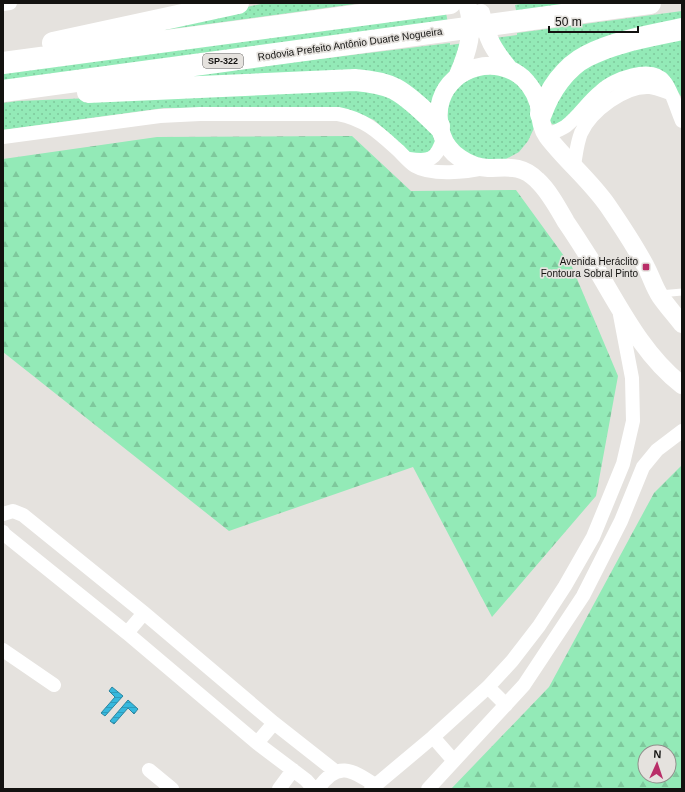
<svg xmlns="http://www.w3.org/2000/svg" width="685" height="792" font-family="Helvetica,sans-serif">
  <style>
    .grass { fill: url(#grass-dots) }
    .forest { fill: url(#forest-firs); fill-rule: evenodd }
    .water { fill: url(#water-rules); stroke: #2b86a0 }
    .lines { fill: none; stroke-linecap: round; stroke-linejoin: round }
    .service { stroke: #fff; stroke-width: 7 }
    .minor { stroke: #fff; stroke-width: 14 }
    .tertiary { stroke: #fff; stroke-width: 18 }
    .motorway { stroke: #fff; stroke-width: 22 }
    .poi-dot { fill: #b92e68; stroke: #e5e2de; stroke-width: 1.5 }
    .labels { text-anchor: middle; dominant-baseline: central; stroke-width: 3.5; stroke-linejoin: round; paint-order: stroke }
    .shield { fill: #e5e2de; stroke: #52504e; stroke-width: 1 }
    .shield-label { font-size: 9px; font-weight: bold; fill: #131210 }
    .street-label { font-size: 10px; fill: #131210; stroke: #e5e2de }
    .poi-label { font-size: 10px; fill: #131210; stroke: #e5e2de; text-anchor: end }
  </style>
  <defs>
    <pattern id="grass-dots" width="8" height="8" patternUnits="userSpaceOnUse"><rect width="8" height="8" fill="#93eab7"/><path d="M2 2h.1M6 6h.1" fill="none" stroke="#7ec89c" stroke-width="1.8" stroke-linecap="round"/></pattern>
    <pattern id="forest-firs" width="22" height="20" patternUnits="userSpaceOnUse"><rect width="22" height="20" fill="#93eab7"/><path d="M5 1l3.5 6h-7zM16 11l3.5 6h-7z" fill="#7ec89c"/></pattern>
    <pattern id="water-rules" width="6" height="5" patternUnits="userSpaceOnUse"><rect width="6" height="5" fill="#35b8dd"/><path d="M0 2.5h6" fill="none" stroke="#2e9dbd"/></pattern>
  </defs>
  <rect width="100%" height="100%" fill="#e5e2de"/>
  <path class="grass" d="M 266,3 L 362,3 L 142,33 L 141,29 Z
    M 526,3 L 596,3 L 517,15 L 515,5 Z
    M 682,11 L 682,24 L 618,38 L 542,94 L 509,57 L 494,38 L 517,35 L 517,33 Z
    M 446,13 L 448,23 L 3,84 L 3,72 Z
    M 682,37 L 682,98 L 669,79 L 641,69 L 556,125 L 552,124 L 549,120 L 553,100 L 594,60 Z
    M 450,43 L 450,45 L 464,43 L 432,109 L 401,85 L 165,78 Z
    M 486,72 L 514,79 L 532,101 L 534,128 L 528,141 L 519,152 L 506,159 L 492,162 L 464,154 L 446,129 L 449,98 L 457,85 Z
    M 386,90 L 428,125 L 437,143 L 426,155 L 411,154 L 374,120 L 360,114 L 345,109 L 325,107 L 164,108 L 3,130 L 3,103 L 18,101 L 164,95 Z"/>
  <path class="forest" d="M 352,136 L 411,191 L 516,190 L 572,267 L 618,376 L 596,496 L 492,617 L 413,467 L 229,531 L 3,352 L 3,159 L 157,137 Z
    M 682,465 L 682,789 L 451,789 L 549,687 L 654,493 ZM 645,752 L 669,752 L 669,776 L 645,776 Z"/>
  <path class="water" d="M 112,687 L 123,696 L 105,716 L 101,713 L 115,697 L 109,691 Z
    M 128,700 L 138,709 L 134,714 L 128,708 L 114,724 L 110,721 Z"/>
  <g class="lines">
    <path class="service" d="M 660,294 L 682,292"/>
    <path class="minor" d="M 3,4 L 10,3
      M 547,136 C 553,132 560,130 566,126 C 579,116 588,101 601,91 C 613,79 652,64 665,82 C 672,91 677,110 682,121
      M 3,137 L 160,116 L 200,114 L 338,114 C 365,119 379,133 399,151 C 404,156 409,162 415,166 C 432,176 467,172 485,168
      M 409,159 C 430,162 436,160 443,139
      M 574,165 C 576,154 577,143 581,133 C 591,111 625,85 650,87 C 657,88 664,91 670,93
      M 3,514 L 13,511 L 23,515 L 144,613 L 274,723 L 335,771
      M 3,532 L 4,534 L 127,633 L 257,743 L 306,780 L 314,789
      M 127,633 L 144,613
      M 3,650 L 54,685
      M 488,687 L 506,705
      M 433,737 L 454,761
      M 257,743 L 274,723
      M 149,770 L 172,789
      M 279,789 L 293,770
      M 318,789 C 337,761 351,769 375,785
      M 371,789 L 433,737 L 488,687 L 512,661 L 539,626 L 565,586 L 593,537 L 623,464 L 633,421 L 632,378 L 620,315
      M 428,789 L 524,685 L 583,596 L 621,521 L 643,467 L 657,450 L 682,431"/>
    <path class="tertiary" d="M 481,13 C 488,40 492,48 510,70
      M 457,77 C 468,52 475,30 467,3
      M 682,324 C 675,315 667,306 660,296 C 654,287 651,276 646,267 C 635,246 621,225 608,206 C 590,180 565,160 547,136 C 542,129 541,122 540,113 C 539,100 533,88 523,78 C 497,55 452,66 441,100 C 437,112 438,123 442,135 C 448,154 469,167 488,168 C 507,168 521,164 537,180 C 549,191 558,208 566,222 C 577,238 587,254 597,270 C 621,310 644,356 682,385"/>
    <path class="motorway" d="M 53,43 L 238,3
      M 3,63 L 450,3
      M 3,91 L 650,3
      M 88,92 L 355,80 C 368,81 383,83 395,89 C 410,97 427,114 439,126
      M 541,114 C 549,91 565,67 587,56 C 616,41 651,36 682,29"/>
  </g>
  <rect class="poi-dot" x="642" y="263" width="8" height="8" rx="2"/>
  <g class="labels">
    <rect class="shield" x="203" y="54" width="40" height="14" rx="3"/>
    <g class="shield-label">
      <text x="223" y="61">SP-322</text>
    </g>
    <g class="street-label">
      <text transform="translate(350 44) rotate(-8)">Rodovia Prefeito Antônio Duarte Nogueira</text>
    </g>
    <g class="poi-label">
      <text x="638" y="261">Avenida Heráclito<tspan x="638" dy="12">Fontoura Sobral Pinto</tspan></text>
    </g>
  </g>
  <rect width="685" height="792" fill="none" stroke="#131210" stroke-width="8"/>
  <g transform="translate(657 764) rotate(3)"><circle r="19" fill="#e5e2de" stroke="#918f8c"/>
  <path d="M0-3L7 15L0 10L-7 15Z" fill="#b92e68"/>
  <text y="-6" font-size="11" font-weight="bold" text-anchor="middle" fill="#131210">N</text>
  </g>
  <path d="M549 26v6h89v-6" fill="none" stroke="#131210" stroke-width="2"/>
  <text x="555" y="26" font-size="12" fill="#131210" stroke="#e5e2de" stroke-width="3" paint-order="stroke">50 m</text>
</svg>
